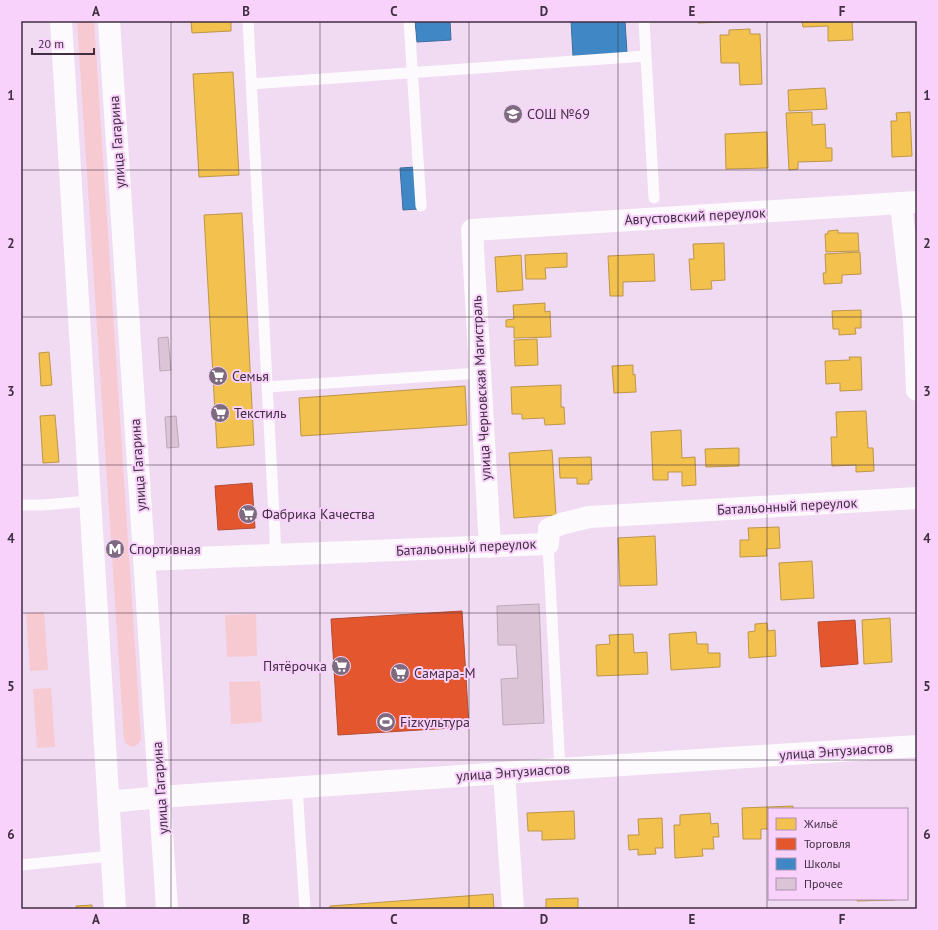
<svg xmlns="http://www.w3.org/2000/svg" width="938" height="930" font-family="'PT Sans',sans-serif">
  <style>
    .green { fill: #f7c9d0 }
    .homes { fill: #f2c14e; stroke: #bd954a }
    .shops { fill: #e4572e; stroke: #b34b34 }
    .schools { fill: #3f88c5; stroke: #406d9e }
    .building { fill: #dcc4d7; stroke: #bca7b8 }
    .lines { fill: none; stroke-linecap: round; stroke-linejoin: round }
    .service { stroke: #fdfafd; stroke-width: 11 }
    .minor { stroke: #fdfafd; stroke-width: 22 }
    .primary { stroke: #fdfafd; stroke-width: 22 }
    .grid { fill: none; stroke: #412e42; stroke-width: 1; stroke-opacity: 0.55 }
    .labels { text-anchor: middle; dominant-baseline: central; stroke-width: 4; stroke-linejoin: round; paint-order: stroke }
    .poi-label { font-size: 14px; fill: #412e42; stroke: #f8d2fb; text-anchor: start }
    .street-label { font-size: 14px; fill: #412e42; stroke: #f8d2fb }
    .neatline { fill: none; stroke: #412e42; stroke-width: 1.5 }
    .grid-label { font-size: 13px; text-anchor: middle; font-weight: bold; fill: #412e42 }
  </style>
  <rect width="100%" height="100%" fill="#f0dbf2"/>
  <path class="green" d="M 77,21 L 94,21 L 141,739 L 138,744 L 133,747 L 126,744 L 124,740 Z
    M 44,612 L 48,670 L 30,671 L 26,613 Z
    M 256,614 L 257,656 L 227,657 L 225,615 Z
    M 260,681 L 262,722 L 231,724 L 229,682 Z
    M 51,688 L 55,747 L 37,748 L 33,689 Z"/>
  <path class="homes" d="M 191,21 L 231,21 L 231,31 L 192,33 Z
    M 698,21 L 721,21 L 721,22 L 698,23 Z
    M 802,21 L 852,21 L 853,40 L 828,41 L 828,26 L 803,27 Z
    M 750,29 L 750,34 L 760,34 L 762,84 L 740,85 L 739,63 L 721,63 L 720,35 L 729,35 L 729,30 Z
    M 233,72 L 239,175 L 199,177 L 193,74 Z
    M 825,88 L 827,109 L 789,111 L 788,90 Z
    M 812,112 L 812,125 L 825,124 L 826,148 L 832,148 L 832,161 L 798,162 L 798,169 L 789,170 L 786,113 Z
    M 910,112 L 912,156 L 892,157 L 891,121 L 897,121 L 896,113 Z
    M 767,132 L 768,168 L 726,169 L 725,134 Z
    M 242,213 L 254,445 L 217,448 L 204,215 Z
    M 838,230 L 838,233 L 858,233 L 859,251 L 826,252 L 825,234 L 828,234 L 828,231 Z
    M 724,243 L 725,280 L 711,281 L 712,289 L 691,290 L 689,259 L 694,259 L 693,244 Z
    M 860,252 L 861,274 L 842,275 L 842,283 L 824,284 L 823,273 L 826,273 L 825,254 Z
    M 567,253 L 567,267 L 545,268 L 546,279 L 526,279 L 525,255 Z
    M 654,254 L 655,281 L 623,282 L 623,296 L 610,296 L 608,256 Z
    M 521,255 L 523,290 L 497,292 L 495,257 Z
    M 545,303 L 545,312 L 550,311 L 551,337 L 514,338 L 514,327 L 506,327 L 506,320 L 514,319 L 513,305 Z
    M 861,310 L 861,328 L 855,328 L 856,334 L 839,335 L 839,329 L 833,329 L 832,311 Z
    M 537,339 L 538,365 L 515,366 L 514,340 Z
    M 49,352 L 52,385 L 41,386 L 39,353 Z
    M 849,357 L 861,357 L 862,390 L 840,391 L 840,383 L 826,384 L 825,361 L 850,360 Z
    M 633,365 L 633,375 L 635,374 L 636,392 L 614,393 L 612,366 Z
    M 561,385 L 561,407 L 564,407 L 565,424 L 545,425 L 544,418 L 522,419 L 522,414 L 512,414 L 511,387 Z
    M 465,386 L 467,425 L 301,436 L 299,398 Z
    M 866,411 L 868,448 L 873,448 L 874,471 L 856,472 L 856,465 L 832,466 L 831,437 L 837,437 L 836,412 Z
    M 55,415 L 59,462 L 43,463 L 40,416 Z
    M 681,430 L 682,458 L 695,457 L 696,485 L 682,486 L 682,472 L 668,472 L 668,480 L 653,480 L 651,432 Z
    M 739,448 L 739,466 L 706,467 L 705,449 Z
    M 552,450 L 556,515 L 514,518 L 509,453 Z
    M 591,457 L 592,480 L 589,480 L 589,484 L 577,484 L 577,478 L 560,478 L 559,458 Z
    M 779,527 L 780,548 L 766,549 L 767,556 L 740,557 L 740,540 L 749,540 L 748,528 Z
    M 655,536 L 657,585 L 620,586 L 618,538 Z
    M 812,561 L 814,598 L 781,600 L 779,563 Z
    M 890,618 L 892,662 L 864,664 L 862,620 Z
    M 767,623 L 768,631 L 775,630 L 776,656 L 749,658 L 748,632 L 755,631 L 755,624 Z
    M 696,632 L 697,644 L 708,644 L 708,653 L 720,653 L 720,667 L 671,670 L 669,634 Z
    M 633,634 L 634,653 L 647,652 L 648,674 L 597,676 L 596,645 L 610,644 L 609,635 Z
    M 793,806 L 793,809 L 769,809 L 769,829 L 761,829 L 761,839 L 743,839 L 742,808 Z
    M 574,811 L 575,839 L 542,840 L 542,831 L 528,831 L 527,813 Z
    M 710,813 L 711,824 L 718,823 L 719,837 L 713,837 L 714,849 L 702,849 L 703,856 L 675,858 L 674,825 L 680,825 L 680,815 Z
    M 662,818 L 663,848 L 655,848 L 656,854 L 638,855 L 638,849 L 629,850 L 628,835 L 639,835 L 638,819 Z
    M 493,894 L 494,909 L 330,909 L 330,906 Z
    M 578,898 L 578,909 L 546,909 L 546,899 Z
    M 857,899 L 895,899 L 895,900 L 857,901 Z
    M 92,905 L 92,909 L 76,909 L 76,906 Z"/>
  <path class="shops" d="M 252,483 L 255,528 L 218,530 L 215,486 Z
    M 462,611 L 469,727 L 338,735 L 331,619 Z
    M 855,620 L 858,664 L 821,667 L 818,622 Z"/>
  <path class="schools" d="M 415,21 L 450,21 L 451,40 L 417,42 Z
    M 571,21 L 625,21 L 627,53 L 573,56 Z
    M 416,167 L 418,209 L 403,210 L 400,168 Z"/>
  <path class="building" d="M 168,337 L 171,370 L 160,371 L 158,338 Z
    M 176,416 L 179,447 L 167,448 L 165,417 Z
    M 539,604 L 544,723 L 503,725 L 501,679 L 518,678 L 516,645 L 498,645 L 497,606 Z"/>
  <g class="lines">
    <path class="service" d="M 248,21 L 276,555
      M 409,21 L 421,206
      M 644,21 L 654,198
      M 252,84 L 646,56
      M 267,387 L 480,373
      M 21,505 L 43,505 L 89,501
      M 548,544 L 560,769
      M 297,787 L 305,909
      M 21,865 L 111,856"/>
    <path class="minor" d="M 901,204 L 914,320 L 917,390
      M 490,547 L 472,230 L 917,202
      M 144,560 L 548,544 L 549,529 L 561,524 L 589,517 L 917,498
      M 504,773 L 513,909
      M 160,797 L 560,769 L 917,746"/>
    <path class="primary" d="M 61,21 L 115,909
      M 109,21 L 167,909
      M 108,802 L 160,797"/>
  </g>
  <path class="grid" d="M 171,21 L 171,909M 320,21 L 320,909M 469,21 L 469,909M 618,21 L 618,909M 767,21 L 767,909M 21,170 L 917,170M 21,317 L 917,317M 21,465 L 917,465M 21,613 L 917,613M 21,760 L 917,760"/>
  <defs>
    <symbol id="school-disc" viewBox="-11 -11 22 22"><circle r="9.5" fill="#7e6b80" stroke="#f8d2fb"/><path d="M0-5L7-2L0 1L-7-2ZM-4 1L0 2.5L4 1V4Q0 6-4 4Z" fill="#fff"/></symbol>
    <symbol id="supermarket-disc" viewBox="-11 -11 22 22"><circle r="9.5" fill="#7e6b80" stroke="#f8d2fb"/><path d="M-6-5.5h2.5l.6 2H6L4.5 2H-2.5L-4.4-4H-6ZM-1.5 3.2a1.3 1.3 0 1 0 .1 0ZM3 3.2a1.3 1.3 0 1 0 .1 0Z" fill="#fff"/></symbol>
    <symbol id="metro-disc" viewBox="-11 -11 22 22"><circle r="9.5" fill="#7e6b80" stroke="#f8d2fb"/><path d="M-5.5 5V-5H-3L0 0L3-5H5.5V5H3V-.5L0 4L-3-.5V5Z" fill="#fff"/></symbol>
    <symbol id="stadium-disc" viewBox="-11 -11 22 22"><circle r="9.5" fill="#7e6b80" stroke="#f8d2fb"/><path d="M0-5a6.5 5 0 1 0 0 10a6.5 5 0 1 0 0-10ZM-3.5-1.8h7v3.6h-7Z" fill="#fff"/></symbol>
  </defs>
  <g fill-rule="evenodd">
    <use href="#school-disc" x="502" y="103" width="22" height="22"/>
    <use href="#supermarket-disc" x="207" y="365" width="22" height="22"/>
    <use href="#supermarket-disc" x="209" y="402" width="22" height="22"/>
    <use href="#supermarket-disc" x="237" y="503" width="22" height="22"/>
    <use href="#metro-disc" x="104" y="538" width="22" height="22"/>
    <use href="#supermarket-disc" x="330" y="655" width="22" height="22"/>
    <use href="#supermarket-disc" x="389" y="662" width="22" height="22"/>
    <use href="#stadium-disc" x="375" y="711" width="22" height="22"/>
  </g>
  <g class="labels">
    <g class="poi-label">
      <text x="527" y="114">СОШ №69</text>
      <text x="232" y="376">Семья</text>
      <text x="234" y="413">Текстиль</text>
      <text x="262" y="514">Фабрика Качества</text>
      <text x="129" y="549">Спортивная</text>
      <text x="327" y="666" text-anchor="end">Пятёрочка</text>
      <text x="414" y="673">Самара-М</text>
      <text x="400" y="722">Fizкультура</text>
    </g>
    <g class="street-label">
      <text transform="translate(117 142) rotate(-94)">улица Гагарина</text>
      <text transform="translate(695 216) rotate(-3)">Августовский переулок</text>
      <text transform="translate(481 388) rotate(-93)">улица Черновская Магистраль</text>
      <text transform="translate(138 465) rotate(-94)">улица Гагарина</text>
      <text transform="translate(787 506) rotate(-3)">Батальонный переулок</text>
      <text transform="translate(466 547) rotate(-3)">Батальонный переулок</text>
      <text transform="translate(836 751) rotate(-4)">улица Энтузиастов</text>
      <text transform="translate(513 772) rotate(-4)">улица Энтузиастов</text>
      <text transform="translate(160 788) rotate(-94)">улица Гагарина</text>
    </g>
  </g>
  <rect width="938" height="930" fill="none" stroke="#f8d2fb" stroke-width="44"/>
  <rect x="768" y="808" width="140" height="92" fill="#f8d2fb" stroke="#af90b1"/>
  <rect x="776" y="818" width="20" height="12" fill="#f2c14e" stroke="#af90b1"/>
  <text x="804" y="828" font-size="12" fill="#412e42">Жильё</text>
  <rect x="776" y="838" width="20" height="12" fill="#e4572e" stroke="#af90b1"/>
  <text x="804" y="848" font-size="12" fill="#412e42">Торговля</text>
  <rect x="776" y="858" width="20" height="12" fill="#3f88c5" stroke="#af90b1"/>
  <text x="804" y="868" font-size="12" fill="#412e42">Школы</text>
  <rect x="776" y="878" width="20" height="12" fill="#dcc4d7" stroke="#af90b1"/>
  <text x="804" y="888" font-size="12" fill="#412e42">Прочее</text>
  <path d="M32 48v6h62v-6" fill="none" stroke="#412e42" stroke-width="2"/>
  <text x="38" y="48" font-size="12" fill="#412e42" stroke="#f8d2fb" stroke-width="3" paint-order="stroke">20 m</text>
  <rect x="22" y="22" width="894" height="886" class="neatline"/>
  <g class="grid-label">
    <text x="96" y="16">A</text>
    <text x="246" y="16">B</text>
    <text x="394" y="16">C</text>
    <text x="544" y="16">D</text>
    <text x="692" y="16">E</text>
    <text x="842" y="16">F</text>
    <text x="11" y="100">1</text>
    <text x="927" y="100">1</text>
    <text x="11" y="248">2</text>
    <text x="927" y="248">2</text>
    <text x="11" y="396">3</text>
    <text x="927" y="396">3</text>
    <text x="11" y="543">4</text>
    <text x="927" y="543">4</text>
    <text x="11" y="691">5</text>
    <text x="927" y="691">5</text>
    <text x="11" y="839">6</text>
    <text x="927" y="839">6</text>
    <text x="96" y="924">A</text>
    <text x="246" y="924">B</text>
    <text x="394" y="924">C</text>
    <text x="544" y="924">D</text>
    <text x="692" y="924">E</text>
    <text x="842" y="924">F</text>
  </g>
</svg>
